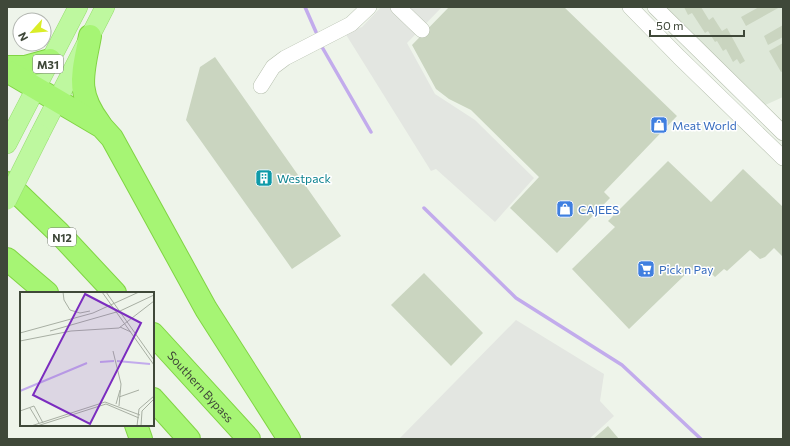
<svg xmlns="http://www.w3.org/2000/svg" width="790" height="446" font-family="Commissioner,sans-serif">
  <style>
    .residential { fill: #dee8d9 }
    .parking { fill: #e3e6e1 }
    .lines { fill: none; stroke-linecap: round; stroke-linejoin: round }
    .stream { stroke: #c2abec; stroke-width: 3.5 }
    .building { fill: #cad5c0 }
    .minor-casing { stroke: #b5bfad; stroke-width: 16 }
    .major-casing { stroke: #96dd6f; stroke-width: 20 }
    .highway-casing { stroke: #81d444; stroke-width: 24 }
    .minor { stroke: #fff; stroke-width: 15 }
    .major { stroke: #bef89f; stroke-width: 19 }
    .highway { stroke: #a6f574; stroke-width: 22 }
    .major-bridge-casing { stroke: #96dd6f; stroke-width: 20; stroke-linecap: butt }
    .major-bridge { stroke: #bef89f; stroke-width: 19 }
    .labels { text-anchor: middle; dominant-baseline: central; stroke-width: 3; stroke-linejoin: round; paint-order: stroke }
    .shield { fill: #fff; stroke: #797f74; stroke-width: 1 }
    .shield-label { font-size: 11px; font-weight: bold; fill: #3f4839 }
    .shop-label { font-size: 12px; fill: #366cbe; stroke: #fff; text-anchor: start }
    .culture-label { font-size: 12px; fill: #0d838f; stroke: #fff; text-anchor: start }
    .street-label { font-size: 12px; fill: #3f4839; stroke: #fff }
    .inset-river { fill: none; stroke: #c2abec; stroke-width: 2 }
    .inset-road { fill: none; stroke: #a8afa3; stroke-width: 1 }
    .view { fill: #7b2cbf; fill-opacity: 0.15; stroke: #7b2cbf; stroke-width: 2 }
    .inset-edge { fill: none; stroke: #3f4839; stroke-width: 2 }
  </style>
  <rect width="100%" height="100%" fill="#eef4ea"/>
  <path class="residential" d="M 661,7 L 783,7 L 783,97 L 761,107 Z"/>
  <path class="parking" d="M 381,7 L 442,7 L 407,43 L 435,94 L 475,120 L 534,178 L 495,222 L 436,169 L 431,171 L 345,33 L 362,27 Z
    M 516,320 L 604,374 L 600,401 L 614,416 L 589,439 L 399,439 Z"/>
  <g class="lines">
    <path class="stream" d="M 305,7 L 316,32
      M 322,47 L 371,132
      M 424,208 L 516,298 L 622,365 L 701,439"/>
  </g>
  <path class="building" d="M 449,7 L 564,7 L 677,116 L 604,192 L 610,198 L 557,253 L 510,208 L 539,177 L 471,110 L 449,99 L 436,89 L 412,45 Z
    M 684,7 L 701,7 L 709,20 L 713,17 L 722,31 L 727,28 L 745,61 L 740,64 L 737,59 L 733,62 L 726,49 L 723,51 L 717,41 L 715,42 L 708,31 L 705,33 L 692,13 L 688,15 Z
    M 759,7 L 780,7 L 746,26 L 741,17 Z
    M 783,25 L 783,37 L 768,45 L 764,36 Z
    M 783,43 L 783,71 L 781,72 L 769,51 Z
    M 215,57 L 341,236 L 292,269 L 186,120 L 200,67 Z
    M 668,161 L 711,202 L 743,169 L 783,207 L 783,257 L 774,248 L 765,257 L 760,259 L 750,250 L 727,271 L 724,269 L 715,277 L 708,270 L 690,270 L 629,329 L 572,269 L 615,227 L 608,221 Z
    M 424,273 L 483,333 L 451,366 L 391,305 Z
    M 608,426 L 619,439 L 593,439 Z"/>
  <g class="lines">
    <defs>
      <path id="minor" d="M 398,7 L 422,30
        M 630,7 L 679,57 L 783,158
        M 655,7 L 783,133
        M 261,86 L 273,67 L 285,58 L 351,24 L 369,7"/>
      <path id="major" d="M 40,134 L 105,7
        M 7,144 L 78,7"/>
      <g id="highway">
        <path d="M 90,36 C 83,74 75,91 100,124"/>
        <path d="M 7,67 L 25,67 L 50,60"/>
        <path d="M 7,71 L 102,127 L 112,138 L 206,309 L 289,439"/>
        <path d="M 7,183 L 59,233 L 115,293"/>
        <path d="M 7,259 L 47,293"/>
        <path id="s1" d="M 153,334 L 249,439"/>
        <path d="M 153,399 L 189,439"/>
        <path d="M 136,425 L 141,439"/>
      </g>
    </defs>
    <use href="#minor" class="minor-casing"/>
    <use href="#major" class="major-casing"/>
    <use href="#highway" class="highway-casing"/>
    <use href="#minor" class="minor"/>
    <use href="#major" class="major"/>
    <use href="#highway" class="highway"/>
    <defs>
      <path id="major-bridge" d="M 7,200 L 40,134"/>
    </defs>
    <use href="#major-bridge" class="major-bridge-casing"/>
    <use href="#major-bridge" class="major-bridge"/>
  </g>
  <defs>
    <symbol id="shop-square" viewBox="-11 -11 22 22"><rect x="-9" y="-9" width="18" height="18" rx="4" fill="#3f7fe0" stroke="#fff"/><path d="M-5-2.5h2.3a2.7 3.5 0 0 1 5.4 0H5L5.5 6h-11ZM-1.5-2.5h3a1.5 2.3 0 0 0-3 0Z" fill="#fff"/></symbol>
    <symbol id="building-square" viewBox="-11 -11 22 22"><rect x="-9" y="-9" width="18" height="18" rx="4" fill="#0f9aa8" stroke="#fff"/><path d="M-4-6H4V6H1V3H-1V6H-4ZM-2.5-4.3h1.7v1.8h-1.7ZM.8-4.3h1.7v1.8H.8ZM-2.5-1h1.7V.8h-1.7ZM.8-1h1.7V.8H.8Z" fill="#fff"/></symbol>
    <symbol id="supermarket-square" viewBox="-11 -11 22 22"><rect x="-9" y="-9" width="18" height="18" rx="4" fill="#3f7fe0" stroke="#fff"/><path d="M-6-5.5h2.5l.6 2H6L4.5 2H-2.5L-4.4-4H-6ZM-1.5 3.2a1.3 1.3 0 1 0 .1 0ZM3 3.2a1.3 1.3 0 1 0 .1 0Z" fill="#fff"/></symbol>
  </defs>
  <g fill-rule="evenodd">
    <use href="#shop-square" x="649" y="115" width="20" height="20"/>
    <use href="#building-square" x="254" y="168" width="20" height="20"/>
    <use href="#shop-square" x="555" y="199" width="20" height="20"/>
    <use href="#supermarket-square" x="636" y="259" width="20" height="20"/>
  </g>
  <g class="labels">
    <g class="shield">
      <rect x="33" y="55" width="30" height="18" rx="3"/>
      <rect x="48" y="228" width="28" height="18" rx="3"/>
    </g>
    <g class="shield-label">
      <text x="48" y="64">M31</text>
      <text x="62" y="237">N12</text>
    </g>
    <g class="shop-label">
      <text x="672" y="125">Meat World</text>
      <text x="578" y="209">CAJEES</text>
      <text x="659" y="269">Pick n Pay</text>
    </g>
    <g class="culture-label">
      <text x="277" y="178">Westpack</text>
    </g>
    <g class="street-label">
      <text stroke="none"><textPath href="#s1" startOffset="71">Southern Bypass</textPath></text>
    </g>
  </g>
  <g transform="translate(20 292)">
    <rect width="134" height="134" fill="#eef4ea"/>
    <path class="inset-river" d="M 97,69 L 130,72M 80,70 L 94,69M 0,99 L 67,71"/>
    <path class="inset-road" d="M 43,0 L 44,8 L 50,18 L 60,21 L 70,19M 82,0 L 134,73M 86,0 L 134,68M 100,35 L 111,40M 30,39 L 100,19 L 134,3M 0,41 L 73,21 L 119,0M 0,49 L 51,39 L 99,36 L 134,9M 93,59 L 101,92 L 99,114M 99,105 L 119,98M 96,112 L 100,98M 10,116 L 19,131M 0,119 L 14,114 L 23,131M 11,134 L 85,110 L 120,123M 17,134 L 86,112 L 119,126M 117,134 L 119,117 L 134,104M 121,134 L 122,119 L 134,107"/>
    <path class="view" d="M 65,2 L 121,31 L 70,132 L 13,103 Z"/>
    <rect width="134" height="134" class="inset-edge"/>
  </g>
  <rect width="790" height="446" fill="none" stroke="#3f4839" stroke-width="16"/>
  <g transform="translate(32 32) rotate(243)"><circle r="19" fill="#ffffff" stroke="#b2b6b0"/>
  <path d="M0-3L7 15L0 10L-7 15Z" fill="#daed28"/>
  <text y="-6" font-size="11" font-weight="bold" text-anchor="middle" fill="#3f4839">N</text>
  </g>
  <path d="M650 30v6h94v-6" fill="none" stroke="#3f4839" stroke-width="2"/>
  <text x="656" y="30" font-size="12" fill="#3f4839" stroke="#ffffff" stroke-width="3" paint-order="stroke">50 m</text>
</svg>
